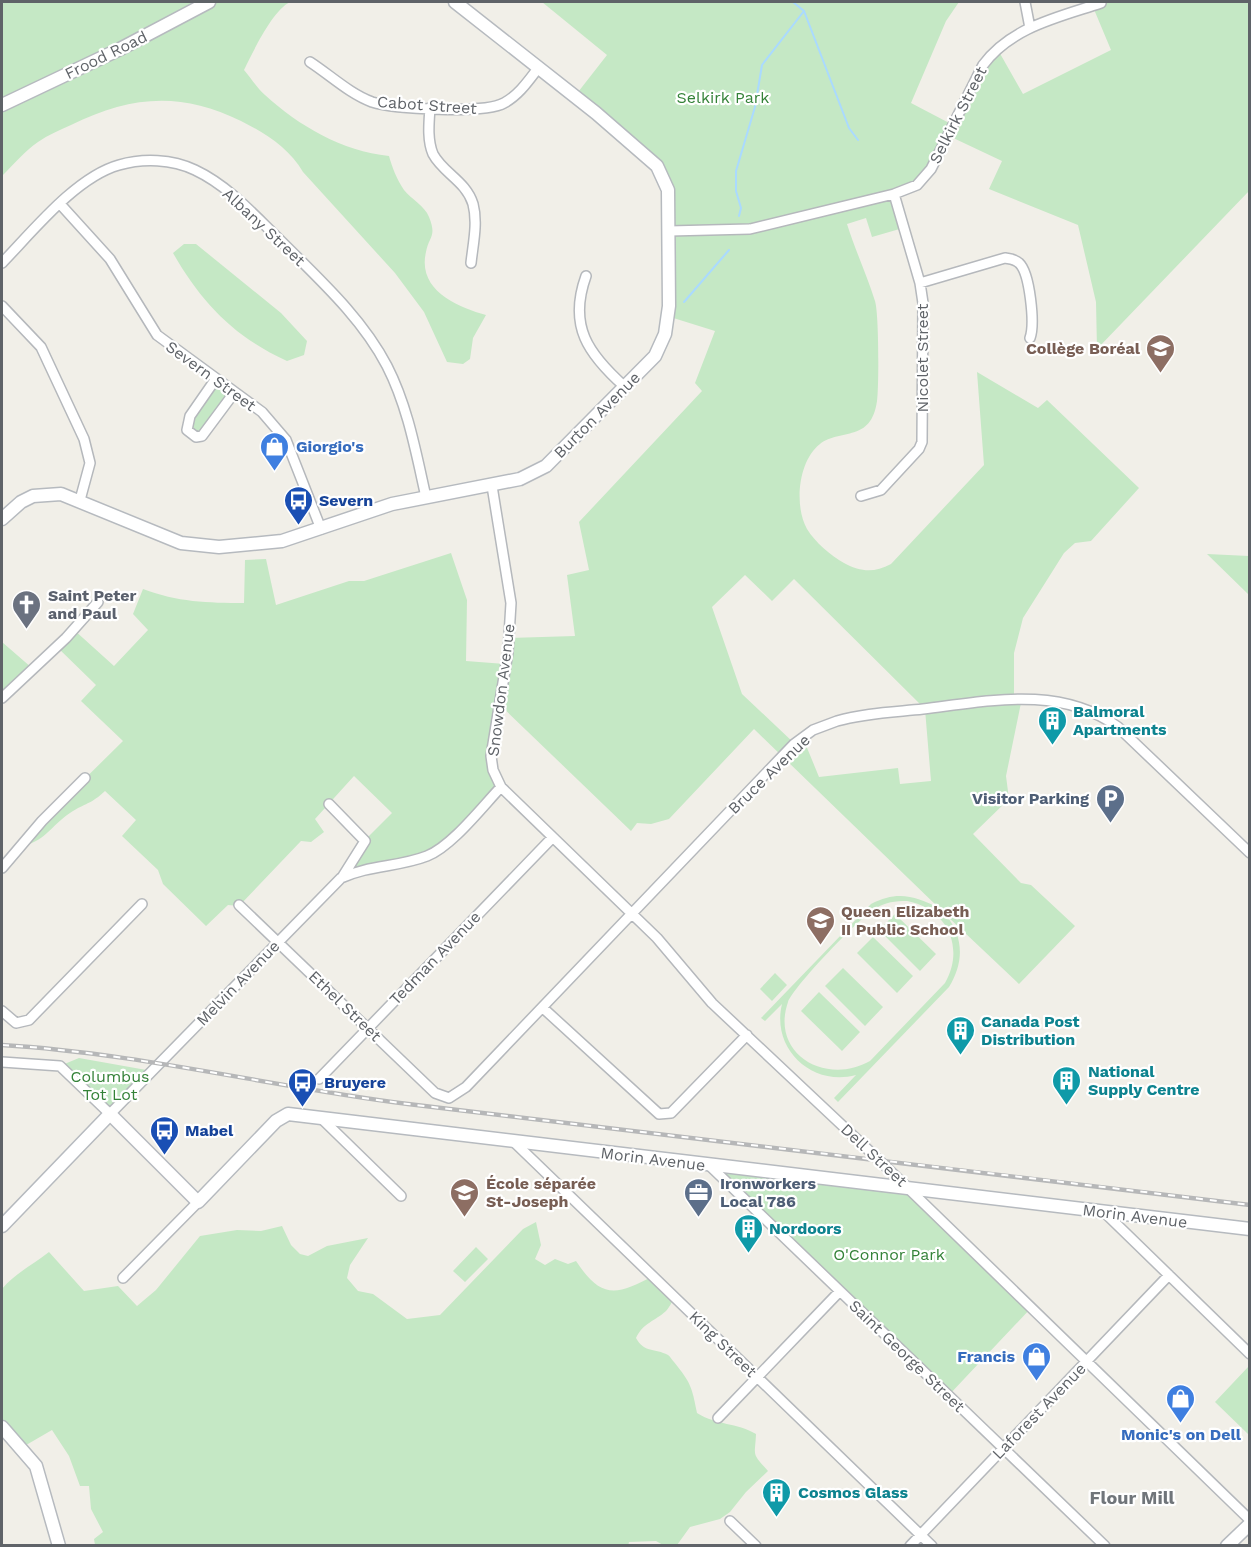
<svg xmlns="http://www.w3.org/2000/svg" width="1251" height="1547" font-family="'Work Sans',sans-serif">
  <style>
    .green { fill: #c5e8c5; fill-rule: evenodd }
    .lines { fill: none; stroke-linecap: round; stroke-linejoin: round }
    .stream { stroke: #aadaff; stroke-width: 2 }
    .street-casing { stroke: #b5b8bc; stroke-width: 12 }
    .secondary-casing { stroke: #b6babf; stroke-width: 15 }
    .street { stroke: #fff; stroke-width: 9 }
    .secondary { stroke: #fff; stroke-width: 12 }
    .rail-casing { stroke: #b6b7b8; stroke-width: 4.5 }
    .rail { stroke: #fff; stroke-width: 2; stroke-dasharray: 7; stroke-linecap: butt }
    .labels { text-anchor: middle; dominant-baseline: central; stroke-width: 4.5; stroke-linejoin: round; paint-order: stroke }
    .street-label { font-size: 16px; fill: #5f6368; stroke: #fff }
    .park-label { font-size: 16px; fill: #348238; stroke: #fff }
    .education-label { font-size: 16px; font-weight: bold; fill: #785e54; stroke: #fff; text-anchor: start }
    .shop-label { font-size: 16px; font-weight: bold; fill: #366cbe; stroke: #fff; text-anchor: start }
    .transit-label { font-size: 16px; font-weight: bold; fill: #164399; stroke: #fff; text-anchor: start }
    .worship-label { font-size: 16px; font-weight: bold; fill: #5b616d; stroke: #fff; text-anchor: start }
    .culture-label { font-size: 16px; font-weight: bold; fill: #0d838f; stroke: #fff; text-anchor: start }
    .service-label { font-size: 16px; font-weight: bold; fill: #4e5e75; stroke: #fff; text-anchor: end }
    .neighbourhood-label { font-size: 18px; font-weight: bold; fill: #70757a; stroke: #fff }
  </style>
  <rect width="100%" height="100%" fill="#f1efe8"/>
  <path class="green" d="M 2,2 L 290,2 C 272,11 253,52 244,70 C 251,78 257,88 265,95 C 299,126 342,151 389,156 C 392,167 397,180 404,190 C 411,199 425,206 429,217 C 437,237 429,236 426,252 C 417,290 457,307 486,315 L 473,338 L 470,359 L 463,364 L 447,362 L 424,312 L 395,273 L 303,172 C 289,148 265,133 241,121 C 180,91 130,96 71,125 C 60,130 48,135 38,142 C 25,151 13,165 2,176 Z
    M 542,2 L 959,2 L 946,21 L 911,103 L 953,125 L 984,65 L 998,50 L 1023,94 L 1111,50 L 1093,7 L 1096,2 L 1249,2 L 1249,191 L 1097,349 L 1096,302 L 1078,225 L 989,189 L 1002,161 L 949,136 L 932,170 L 894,195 L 903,228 L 872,237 L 866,218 L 847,224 C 855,250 867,275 875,301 C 879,314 879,387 877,401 C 871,443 841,428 820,444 C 798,461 794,506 807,529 C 815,542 831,556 844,563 C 861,572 874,573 891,564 L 984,465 L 977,372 L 1038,408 L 1047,400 L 1139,488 L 1091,541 L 1075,543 L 1064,553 L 1023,618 L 1014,653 L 1014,698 L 1022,698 L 1006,776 L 1009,799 L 973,834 L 1021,883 L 1031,885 L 1075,926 L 1019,984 L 946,915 C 964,938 964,962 949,987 L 838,1102 L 834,1098 L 856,1075 C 812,1087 771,1049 782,1004 L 765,1021 L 761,1018 L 871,904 C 897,890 916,896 939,908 L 754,729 L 669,819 L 651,824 L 637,823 L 631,831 L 499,704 L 493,741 L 500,787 L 438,849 L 341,877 L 364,841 L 392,813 L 354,776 L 315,819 L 324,832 L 311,842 L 301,841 L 239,906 L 228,905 L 206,926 L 163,884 L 158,870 L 122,836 L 136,820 L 105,791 C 91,804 88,802 73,811 C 54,822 46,841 23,846 L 42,821 L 123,741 L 81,701 L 96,685 L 56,646 L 73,629 L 114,666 L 148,630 L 133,614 L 143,589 C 177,602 208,603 244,603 L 245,560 L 266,559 L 276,605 L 349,581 L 364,581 L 451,553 L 467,600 L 466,661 L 505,664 L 509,638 L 575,636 L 567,575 L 589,570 L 579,522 L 702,391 L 695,383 L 715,331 L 667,316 L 663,179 L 575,96 L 607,55 ZM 745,575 L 772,601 L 794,579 L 925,709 L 931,781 L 900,784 L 898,768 L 819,777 L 803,738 L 795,744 L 742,694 L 712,607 ZM 907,901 C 948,909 965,948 945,983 L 870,1061 C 826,1086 770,1054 788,1002 C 794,986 860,917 876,908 C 886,902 895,901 907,901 Z
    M 184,244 L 196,244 L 281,313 L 307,341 L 304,355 L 287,361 C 234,337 201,302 173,253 Z
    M 215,382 L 233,394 L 202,435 L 191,433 L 188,421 Z
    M 1207,554 L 1249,556 L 1249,595 Z
    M 2,642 L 32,668 L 2,697 Z
    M 895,914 L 936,954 L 920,971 L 879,930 Z
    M 873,937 L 913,976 L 897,993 L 857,953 Z
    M 843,968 L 883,1007 L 865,1026 L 825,986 Z
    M 775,973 L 787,985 L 772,1001 L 760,989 Z
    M 819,992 L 860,1032 L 842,1051 L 801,1011 Z
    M 79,1058 L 152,1071 L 110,1113 L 62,1065 Z
    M 710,1166 L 911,1191 L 1031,1308 L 948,1396 Z
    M 536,1222 L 541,1245 L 535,1259 L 545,1265 L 555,1259 L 568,1264 L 576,1261 C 601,1299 616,1296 653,1276 L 674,1298 C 672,1302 669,1308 666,1311 C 655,1321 643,1323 636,1338 C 644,1353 655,1348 668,1355 C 670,1356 672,1360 674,1362 C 691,1383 692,1387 697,1413 C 718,1426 736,1422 756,1434 C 755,1457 751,1452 768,1471 L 746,1492 L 730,1512 L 720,1519 L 690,1527 L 677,1545 L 663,1545 L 656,1541 L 629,1542 L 628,1546 L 95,1545 L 94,1539 L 103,1532 L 91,1509 L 89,1486 L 80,1486 L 69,1456 L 52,1430 L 21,1448 L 2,1428 L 2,1289 C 15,1273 33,1265 49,1252 L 84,1291 L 118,1286 L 137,1306 L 156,1290 L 200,1236 L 237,1230 L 261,1231 L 282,1226 L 291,1245 L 300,1254 L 308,1256 L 327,1246 L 368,1238 L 350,1265 L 347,1278 L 358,1291 L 373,1294 L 407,1319 L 440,1315 L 523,1229 Z
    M 476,1247 L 488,1259 L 465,1282 L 453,1271 Z
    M 1249,1366 L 1249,1435 L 1215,1402 Z"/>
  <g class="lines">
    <path class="stream" d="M 793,2 L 804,11 L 849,128 L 858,140
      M 739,216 L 741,208 L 736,191 L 736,171 L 755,107 L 762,65 L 804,11
      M 684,302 L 729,250"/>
    <defs>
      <path id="street" d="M 1025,2 L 1030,28
        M 310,62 C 330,75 350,94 372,102 C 394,109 485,114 504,103 C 519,95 529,80 539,67
        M 430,108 C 429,122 427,140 433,154 C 443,173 466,181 473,204 C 478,223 473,244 471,263
        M 61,205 L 110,259 L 157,335 L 262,412 L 286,440 L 321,529
        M 669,231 L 750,229 L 894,194 L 917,185 L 931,169 L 983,65 C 1011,27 1059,17 1101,3
        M 2,263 C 33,231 76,177 119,165 C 143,158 172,159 195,170 C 229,186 255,216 282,242 C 320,280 362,318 387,366 C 408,407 416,453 426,497
        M 586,276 C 568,326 588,354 625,387
        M 920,283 L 1005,258 C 1010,259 1015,259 1019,263 C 1030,273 1035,324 1030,338
        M 2,306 L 41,347 L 84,439 L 90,463 L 80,500
        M 215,380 L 190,416 L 187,430 L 196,437 L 202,436 L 234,393
        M 492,486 L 511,603 L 508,652 L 491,756 L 493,770 L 501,787 L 657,938 L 712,1003 L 879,1160 L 1250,1520
        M 861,496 L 881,490 L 919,449 L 922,442 L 923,303 L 920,283 L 894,194
        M 2,698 L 66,638 L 98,602
        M 329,804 L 365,841 L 343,876
        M 2,868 L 42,821 L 85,778
        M 239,905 L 435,1093 L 449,1098 L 466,1087 L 794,744 L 813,730 L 837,721 C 864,713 895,712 923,709 C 989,701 1060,685 1118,727 L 1250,853
        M 543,1008 L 659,1114 L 671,1113 L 747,1035
        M 2,1011 L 16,1023 L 29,1020 L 142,904
        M 2,1062 L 60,1066 L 110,1114 L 341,878 C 369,865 399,867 427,856 C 452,846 482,807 501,787
        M 319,1079 L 552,838
        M 321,1118 L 401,1196
        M 514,1142 L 932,1546
        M 710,1166 L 1105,1546
        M 1104,1212 L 1250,1354
        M 123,1278 L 198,1202
        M 718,1418 L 840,1291
        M 730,1521 L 756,1546
        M 910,1546 L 1169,1275"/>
      <path id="secondary" d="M 2,105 L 120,49 L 209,2
        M 2,519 L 21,502 L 33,496 L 61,494 L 181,543 L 219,547 L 282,541 L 392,504 L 520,479 L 546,466 L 655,356 L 665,334 L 669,306 L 668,190 L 657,166 L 596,113 L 455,2
        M 2,1226 L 110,1114 L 198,1202 L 276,1121 L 288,1114 L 1250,1229
        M 2,1427 L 36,1466 L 59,1546
        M 1227,1546 L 1250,1524"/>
    </defs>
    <use href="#street" class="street-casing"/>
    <use href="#secondary" class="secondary-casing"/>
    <use href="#street" class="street"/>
    <use href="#secondary" class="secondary"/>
    <defs>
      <path id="rail" d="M 2,1045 C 138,1053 272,1087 408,1104 C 688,1138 969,1170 1250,1205"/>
    </defs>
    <use href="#rail" class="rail-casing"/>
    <use href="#rail" class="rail"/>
  </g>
  <defs>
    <symbol id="university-pin" viewBox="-11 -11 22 30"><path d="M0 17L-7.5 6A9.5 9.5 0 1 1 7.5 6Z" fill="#8d6e63" stroke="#fff"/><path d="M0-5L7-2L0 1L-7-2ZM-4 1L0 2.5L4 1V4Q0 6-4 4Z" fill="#fff"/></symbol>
    <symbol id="shop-pin" viewBox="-11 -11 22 30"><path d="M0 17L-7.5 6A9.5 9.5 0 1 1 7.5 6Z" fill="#3f7fe0" stroke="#fff"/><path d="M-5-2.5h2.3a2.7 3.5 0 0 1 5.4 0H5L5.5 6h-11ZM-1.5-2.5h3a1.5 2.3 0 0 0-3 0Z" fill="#fff"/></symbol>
    <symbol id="bus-pin" viewBox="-11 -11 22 30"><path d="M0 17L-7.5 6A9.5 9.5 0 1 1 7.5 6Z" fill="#1a4fb4" stroke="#fff"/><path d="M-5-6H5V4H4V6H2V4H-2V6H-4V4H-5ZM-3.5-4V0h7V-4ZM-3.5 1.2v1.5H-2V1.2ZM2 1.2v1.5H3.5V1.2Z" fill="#fff"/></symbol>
    <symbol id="church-pin" viewBox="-11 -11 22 30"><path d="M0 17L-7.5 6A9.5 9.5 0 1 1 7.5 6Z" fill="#6b7280" stroke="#fff"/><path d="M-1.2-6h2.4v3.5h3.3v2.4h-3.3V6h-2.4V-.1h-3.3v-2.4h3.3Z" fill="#fff"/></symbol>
    <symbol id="building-pin" viewBox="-11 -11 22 30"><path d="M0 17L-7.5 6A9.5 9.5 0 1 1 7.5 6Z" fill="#0f9aa8" stroke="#fff"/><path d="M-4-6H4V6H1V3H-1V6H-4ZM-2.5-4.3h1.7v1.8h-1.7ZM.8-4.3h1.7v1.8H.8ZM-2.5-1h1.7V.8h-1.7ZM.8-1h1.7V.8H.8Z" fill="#fff"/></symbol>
    <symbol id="parking-pin" viewBox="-11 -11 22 30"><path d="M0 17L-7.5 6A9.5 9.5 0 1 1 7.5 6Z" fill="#5c6f8a" stroke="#fff"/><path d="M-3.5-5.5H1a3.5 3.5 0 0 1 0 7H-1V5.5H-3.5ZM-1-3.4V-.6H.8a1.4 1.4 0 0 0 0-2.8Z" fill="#fff"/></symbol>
    <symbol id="school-pin" viewBox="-11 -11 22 30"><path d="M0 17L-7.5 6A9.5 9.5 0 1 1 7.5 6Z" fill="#8d6e63" stroke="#fff"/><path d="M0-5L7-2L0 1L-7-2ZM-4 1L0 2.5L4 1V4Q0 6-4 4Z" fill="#fff"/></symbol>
    <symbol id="office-pin" viewBox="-11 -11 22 30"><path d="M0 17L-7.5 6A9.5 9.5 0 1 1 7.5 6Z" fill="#5c6f8a" stroke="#fff"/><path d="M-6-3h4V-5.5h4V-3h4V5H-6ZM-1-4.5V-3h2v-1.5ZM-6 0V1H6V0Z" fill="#fff"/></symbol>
  </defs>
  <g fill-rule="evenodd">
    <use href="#university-pin" x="1144" y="332" width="33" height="45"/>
    <use href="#shop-pin" x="258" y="430" width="33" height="45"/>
    <use href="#bus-pin" x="282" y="484" width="33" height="45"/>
    <use href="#church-pin" x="10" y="588" width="33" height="45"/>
    <use href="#building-pin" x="1036" y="704" width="33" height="45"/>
    <use href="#parking-pin" x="1094" y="782" width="33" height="45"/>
    <use href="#school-pin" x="804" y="904" width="33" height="45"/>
    <use href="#building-pin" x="944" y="1014" width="33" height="45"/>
    <use href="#building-pin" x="1050" y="1064" width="33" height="45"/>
    <use href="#bus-pin" x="286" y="1066" width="33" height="45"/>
    <use href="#bus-pin" x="148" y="1114" width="33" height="45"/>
    <use href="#school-pin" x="448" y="1176" width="33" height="45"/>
    <use href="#office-pin" x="682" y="1176" width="33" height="45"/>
    <use href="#building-pin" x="732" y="1212" width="33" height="45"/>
    <use href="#shop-pin" x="1020" y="1340" width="33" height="45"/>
    <use href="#shop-pin" x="1164" y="1382" width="33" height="45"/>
    <use href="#building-pin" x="760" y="1476" width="33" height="45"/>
  </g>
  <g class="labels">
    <g class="street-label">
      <text transform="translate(106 55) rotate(-26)">Frood Road</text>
      <text transform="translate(427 105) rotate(4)">Cabot Street</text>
      <text transform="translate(958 115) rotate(-63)">Selkirk Street</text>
      <text transform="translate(264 227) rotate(43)">Albany Street</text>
      <text transform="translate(922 358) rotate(-90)">Nicolet Street</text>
      <text transform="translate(211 376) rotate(36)">Severn Street</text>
      <text transform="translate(597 415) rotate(-45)">Burton Avenue</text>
      <text transform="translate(501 690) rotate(-83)">Snowdon Avenue</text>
      <text transform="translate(769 774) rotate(-44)">Bruce Avenue</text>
      <text transform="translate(435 958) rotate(-46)">Tedman Avenue</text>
      <text transform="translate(238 983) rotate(-46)">Melvin Avenue</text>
      <text transform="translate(345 1006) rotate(44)">Ethel Street</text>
      <text transform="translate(874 1155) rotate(43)">Dell Street</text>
      <text transform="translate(653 1159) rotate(7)">Morin Avenue</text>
      <text transform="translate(1135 1216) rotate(7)">Morin Avenue</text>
      <text transform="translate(723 1344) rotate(44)">King Street</text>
      <text transform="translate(907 1356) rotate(44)">Saint George Street</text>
      <text transform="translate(1039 1411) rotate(-46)">Laforest Avenue</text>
    </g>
    <g class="park-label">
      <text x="723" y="97">Selkirk Park</text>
      <text x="110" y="1076">Columbus<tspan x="110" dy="18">Tot Lot</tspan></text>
      <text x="889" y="1254">O'Connor Park</text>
    </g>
    <g class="education-label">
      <text x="1140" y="348" text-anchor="end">Collège Boréal</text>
      <text x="841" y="911">Queen Elizabeth<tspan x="841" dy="18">II Public School</tspan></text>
      <text x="486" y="1183">École séparée<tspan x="486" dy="18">St-Joseph</tspan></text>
    </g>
    <g class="shop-label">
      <text x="296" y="446">Giorgio's</text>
      <text x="1015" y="1356" text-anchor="end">Francis</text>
      <text x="1181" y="1434" text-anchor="middle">Monic's on Dell</text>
    </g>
    <g class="transit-label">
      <text x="319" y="500">Severn</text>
      <text x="324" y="1082">Bruyere</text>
      <text x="185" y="1130">Mabel</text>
    </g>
    <g class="worship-label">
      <text x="48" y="595">Saint Peter<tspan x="48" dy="18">and Paul</tspan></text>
    </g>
    <g class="culture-label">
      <text x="1073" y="711">Balmoral<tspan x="1073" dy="18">Apartments</tspan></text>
      <text x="981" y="1021">Canada Post<tspan x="981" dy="18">Distribution</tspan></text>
      <text x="1088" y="1071">National<tspan x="1088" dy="18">Supply Centre</tspan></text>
      <text x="769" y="1228">Nordoors</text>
      <text x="798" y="1492">Cosmos Glass</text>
    </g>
    <g class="service-label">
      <text x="1089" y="798">Visitor Parking</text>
      <text x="720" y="1183" text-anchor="start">Ironworkers<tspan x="720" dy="18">Local 786</tspan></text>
    </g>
    <g class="neighbourhood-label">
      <text x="1132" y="1497">Flour Mill</text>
    </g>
  </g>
  <rect width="1251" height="1547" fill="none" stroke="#5f6368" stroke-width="6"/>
</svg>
